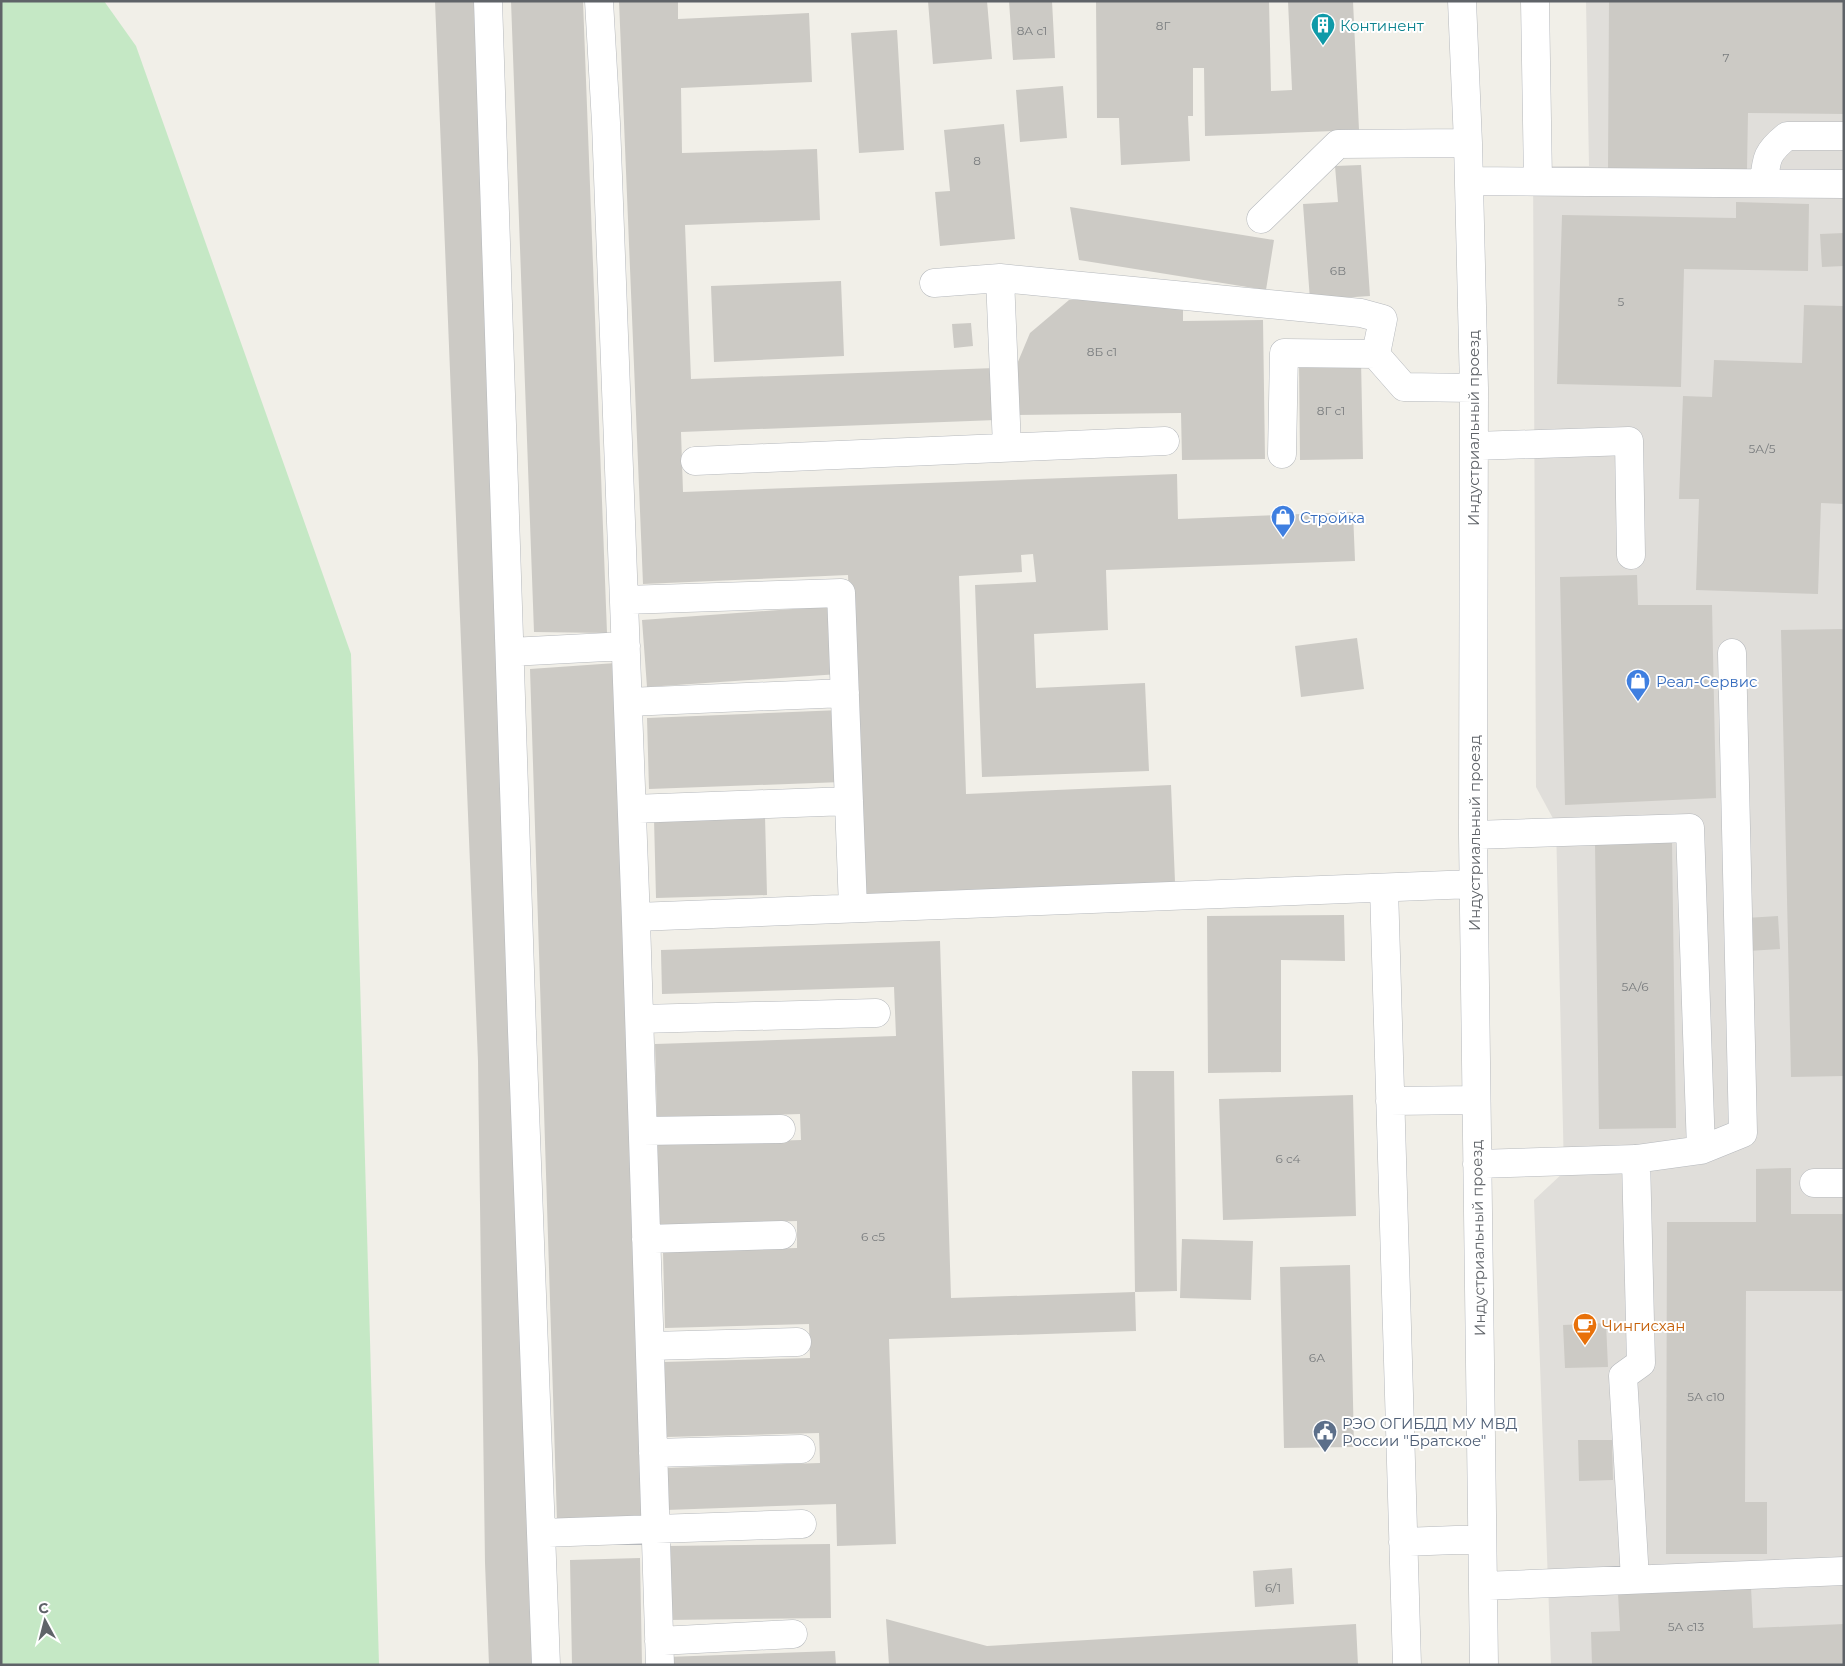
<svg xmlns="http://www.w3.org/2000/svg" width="1845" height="1666" font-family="Montserrat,sans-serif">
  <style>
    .industrial { fill: #e0deda }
    .green { fill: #c5e8c5 }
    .building { fill: #cccac5 }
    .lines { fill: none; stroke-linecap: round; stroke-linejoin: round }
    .minor-casing { stroke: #b5b8bc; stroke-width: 29 }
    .minor { stroke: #fff; stroke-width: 28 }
    .labels { text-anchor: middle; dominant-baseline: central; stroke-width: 4; stroke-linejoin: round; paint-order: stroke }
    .number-label { font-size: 12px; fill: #7a7d7f }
    .culture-label { font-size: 15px; fill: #0d838f; stroke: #fff; text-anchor: start }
    .street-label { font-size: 15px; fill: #5f6368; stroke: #fff }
    .shop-label { font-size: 15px; fill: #366cbe; stroke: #fff; text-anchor: start }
    .food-label { font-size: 15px; fill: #c56008; stroke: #fff; text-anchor: start }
    .service-label { font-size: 15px; fill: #4e5e75; stroke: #fff; text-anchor: start }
  </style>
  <rect width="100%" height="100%" fill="#f1efe8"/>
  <path class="industrial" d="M 1586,1 L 1844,1 L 1844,1665 L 1551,1665 L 1534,1200 L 1564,1172 L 1556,824 L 1536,787 L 1533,166 L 1589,166 Z"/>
  <path class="green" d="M 1,1 L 104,1 L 136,46 L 351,654 L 379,1665 L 1,1665 Z"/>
  <path class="building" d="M 435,1 L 479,1 L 535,1665 L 489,1665 L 485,1563 L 478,1061 Z
    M 511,1 L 583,1 L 607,633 L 534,632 Z
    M 619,1 L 678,1 L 678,19 L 809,13 L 812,82 L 681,88 L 682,153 L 817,149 L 820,220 L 685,225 L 691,379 L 995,368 L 996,420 L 681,432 L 683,492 L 1177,474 L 1178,519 L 1353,512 L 1355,561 L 1106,570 L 1108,630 L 1034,634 L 1036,688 L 1145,683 L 1149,771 L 982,777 L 975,585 L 1036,582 L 1033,554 L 1021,555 L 1022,572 L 959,576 L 966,794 L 1171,785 L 1175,882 L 862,895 L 848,575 L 643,584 Z
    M 928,1 L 987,1 L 992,59 L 933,64 Z
    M 1009,1 L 1052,1 L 1055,58 L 1013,60 Z
    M 1096,1 L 1269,1 L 1271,91 L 1292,90 L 1288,1 L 1353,1 L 1359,130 L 1205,136 L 1204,68 L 1193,68 L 1193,116 L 1188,116 L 1190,161 L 1121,165 L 1119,118 L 1097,118 Z
    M 1609,1 L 1844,1 L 1844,114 L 1748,113 L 1747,169 L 1608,169 Z
    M 897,30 L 904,150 L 859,153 L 851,33 Z
    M 1063,86 L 1067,138 L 1020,142 L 1016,90 Z
    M 1004,124 L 1015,239 L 940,246 L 935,192 L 950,191 L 944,130 Z
    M 1361,165 L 1370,296 L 1310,300 L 1303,204 L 1338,202 L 1335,166 Z
    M 1736,202 L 1809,204 L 1808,271 L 1684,269 L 1681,387 L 1557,384 L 1562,215 L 1736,218 Z
    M 1070,207 L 1274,240 L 1266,290 L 1079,260 Z
    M 1844,233 L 1844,266 L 1822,267 L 1820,234 Z
    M 841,281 L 844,356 L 714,362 L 711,286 Z
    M 1183,299 L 1183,321 L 1263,320 L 1265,459 L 1182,460 L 1181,413 L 1016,415 L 1015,369 L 1030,333 L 1069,300 Z
    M 1804,305 L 1844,306 L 1844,504 L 1821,503 L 1818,594 L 1696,590 L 1699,499 L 1679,499 L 1683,396 L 1712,397 L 1714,360 L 1802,363 Z
    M 971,323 L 973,346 L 954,348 L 952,324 Z
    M 1361,360 L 1363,459 L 1300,460 L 1299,361 Z
    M 1637,575 L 1638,605 L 1712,605 L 1716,798 L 1565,805 L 1560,577 Z
    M 834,606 L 839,674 L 647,687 L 642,620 Z
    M 1844,629 L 1844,1076 L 1791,1077 L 1781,630 Z
    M 1357,638 L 1364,689 L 1301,697 L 1295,646 Z
    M 616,663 L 642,1518 L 557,1521 L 530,669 Z
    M 840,710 L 842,782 L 649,789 L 647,718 Z
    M 765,816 L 767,895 L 656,898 L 654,819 Z
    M 1672,842 L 1676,1128 L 1599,1129 L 1595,844 Z
    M 1344,915 L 1345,961 L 1281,960 L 1281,1072 L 1208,1073 L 1207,916 Z
    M 1778,916 L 1780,949 L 1748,951 L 1746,918 Z
    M 940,941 L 951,1298 L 1135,1292 L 1136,1331 L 889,1339 L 896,1544 L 837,1546 L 836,1504 L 666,1510 L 664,1468 L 820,1463 L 819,1433 L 666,1437 L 663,1362 L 810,1358 L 809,1324 L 665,1328 L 663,1252 L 797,1248 L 797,1221 L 654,1225 L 651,1145 L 801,1140 L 800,1114 L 657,1119 L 655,1044 L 896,1036 L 894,987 L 662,994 L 661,950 Z
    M 1132,1071 L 1174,1071 L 1177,1291 L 1135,1292 Z
    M 1353,1095 L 1356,1216 L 1223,1220 L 1219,1099 Z
    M 1791,1168 L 1791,1214 L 1844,1214 L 1844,1291 L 1746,1291 L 1745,1502 L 1767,1502 L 1767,1554 L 1666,1554 L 1667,1222 L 1756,1222 L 1756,1169 Z
    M 1182,1239 L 1253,1241 L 1251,1300 L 1180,1298 Z
    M 1350,1265 L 1354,1447 L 1284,1448 L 1280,1267 Z
    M 1606,1323 L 1608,1367 L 1565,1368 L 1563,1325 Z
    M 1578,1440 L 1612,1440 L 1613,1480 L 1579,1481 Z
    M 830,1544 L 831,1618 L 667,1620 L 667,1546 Z
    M 640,1558 L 642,1665 L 572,1665 L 570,1560 Z
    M 1292,1568 L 1294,1604 L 1255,1607 L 1253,1571 Z
    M 1751,1587 L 1753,1628 L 1844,1624 L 1844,1665 L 1592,1665 L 1591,1632 L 1620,1631 L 1618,1593 Z
    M 886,1619 L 987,1646 L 1356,1624 L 1358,1665 L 889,1665 Z
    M 835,1651 L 836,1665 L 666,1665 L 666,1657 Z"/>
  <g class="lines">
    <defs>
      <path id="minor" d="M 488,1 L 522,1031 L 546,1665
        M 599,1 L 606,123 L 636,921 L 660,1665
        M 1462,1 L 1468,143 L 1474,388 L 1473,835 L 1484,1665
        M 1535,1 L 1538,181
        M 1469,181 L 1844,184
        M 1764,183 C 1766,158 1767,152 1787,136 L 1844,136
        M 1261,219 L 1338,144 L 1468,143
        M 934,283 L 1000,278
        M 1375,354 L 1404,387 L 1474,388
        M 1474,446 L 1629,441 L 1631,555
        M 1007,447 L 1000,278 L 1361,313 L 1383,319 L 1376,354 L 1284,353 L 1282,454
        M 695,461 L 1165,441
        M 624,600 L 841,593 L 853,908
        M 510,652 L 626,646
        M 628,702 L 845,693
        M 632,809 L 849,801
        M 1473,835 L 1690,828 L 1701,1150
        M 1384,888 L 1407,1665
        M 636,917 L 1473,884
        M 640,1019 L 876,1013
        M 1390,1101 L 1476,1100
        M 643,1131 L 781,1129
        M 1477,1164 L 1636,1159 L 1701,1150 L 1743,1133 L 1732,653
        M 1814,1183 L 1844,1183
        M 646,1239 L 782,1235
        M 650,1346 L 797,1342
        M 653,1453 L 801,1449
        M 541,1533 L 802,1524
        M 1403,1542 L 1482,1539
        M 1635,1579 L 1623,1376 L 1641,1363 L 1636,1159
        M 1483,1586 L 1844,1571
        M 659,1641 L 793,1634"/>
    </defs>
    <use href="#minor" class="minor-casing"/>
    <use href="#minor" class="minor"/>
  </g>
  <defs>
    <symbol id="building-pin" viewBox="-11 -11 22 30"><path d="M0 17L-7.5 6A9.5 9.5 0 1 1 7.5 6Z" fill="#0f9aa8" stroke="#fff"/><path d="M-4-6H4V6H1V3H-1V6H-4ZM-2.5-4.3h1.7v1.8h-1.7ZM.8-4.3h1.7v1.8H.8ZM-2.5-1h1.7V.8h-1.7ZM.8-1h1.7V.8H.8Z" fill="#fff"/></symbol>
    <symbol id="shop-pin" viewBox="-11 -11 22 30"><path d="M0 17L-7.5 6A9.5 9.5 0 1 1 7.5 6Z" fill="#3f7fe0" stroke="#fff"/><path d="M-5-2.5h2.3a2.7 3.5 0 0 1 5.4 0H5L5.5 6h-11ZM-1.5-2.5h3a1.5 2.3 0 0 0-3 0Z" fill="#fff"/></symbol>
    <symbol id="cafe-pin" viewBox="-11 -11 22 30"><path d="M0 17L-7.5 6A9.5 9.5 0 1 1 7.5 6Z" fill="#e8710a" stroke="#fff"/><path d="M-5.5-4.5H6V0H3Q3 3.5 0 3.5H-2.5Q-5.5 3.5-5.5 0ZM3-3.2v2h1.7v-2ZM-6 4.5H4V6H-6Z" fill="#fff"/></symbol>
    <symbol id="civic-pin" viewBox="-11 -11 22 30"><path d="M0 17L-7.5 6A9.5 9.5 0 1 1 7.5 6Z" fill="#5c6f8a" stroke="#fff"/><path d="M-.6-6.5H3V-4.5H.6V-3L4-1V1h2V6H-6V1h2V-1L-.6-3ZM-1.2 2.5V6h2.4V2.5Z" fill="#fff"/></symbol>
  </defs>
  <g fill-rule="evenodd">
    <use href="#building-pin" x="1309" y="11" width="28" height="38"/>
    <use href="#shop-pin" x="1269" y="503" width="28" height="38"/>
    <use href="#shop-pin" x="1624" y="667" width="28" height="38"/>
    <use href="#cafe-pin" x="1571" y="1311" width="28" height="38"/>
    <use href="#civic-pin" x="1311" y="1418" width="28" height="38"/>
  </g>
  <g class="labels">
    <g class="number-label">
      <text x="1163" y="25">8Г</text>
      <text x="1032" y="30">8А с1</text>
      <text x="1726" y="57">7</text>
      <text x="977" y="160">8</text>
      <text x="1338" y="270">6В</text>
      <text x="1621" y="301">5</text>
      <text x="1102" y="351">8Б с1</text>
      <text x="1331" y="410">8Г с1</text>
      <text x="1762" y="448">5А/5</text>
      <text x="1635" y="986">5А/6</text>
      <text x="1288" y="1158">6 с4</text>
      <text x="873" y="1236">6 с5</text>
      <text x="1317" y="1357">6А</text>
      <text x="1706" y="1396">5А с10</text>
      <text x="1273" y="1587">6/1</text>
      <text x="1686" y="1626">5А с13</text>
    </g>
    <g class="culture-label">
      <text x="1340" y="25">Континент</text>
    </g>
    <g class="street-label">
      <text transform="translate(1473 428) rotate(-90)">Индустриальный проезд</text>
      <text transform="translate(1474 833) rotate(-90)">Индустриальный проезд</text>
      <text transform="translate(1478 1238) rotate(-91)">Индустриальный проезд</text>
    </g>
    <g class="shop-label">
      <text x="1300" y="517">Стройка</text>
      <text x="1656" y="681">Реал-Сервис</text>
    </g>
    <g class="food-label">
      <text x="1602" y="1325">Чингисхан</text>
    </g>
    <g class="service-label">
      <text x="1342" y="1423">РЭО ОГИБДД МУ МВД<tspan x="1342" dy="17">России "Братское"</tspan></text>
    </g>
  </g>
  <rect width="1845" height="1666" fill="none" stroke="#5f6368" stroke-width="5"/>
  <g transform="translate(45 1621) rotate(353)" stroke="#ffffff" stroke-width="4" paint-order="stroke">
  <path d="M0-4L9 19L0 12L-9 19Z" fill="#5f6368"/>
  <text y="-8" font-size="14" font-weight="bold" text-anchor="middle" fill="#5f6368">С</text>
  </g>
</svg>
